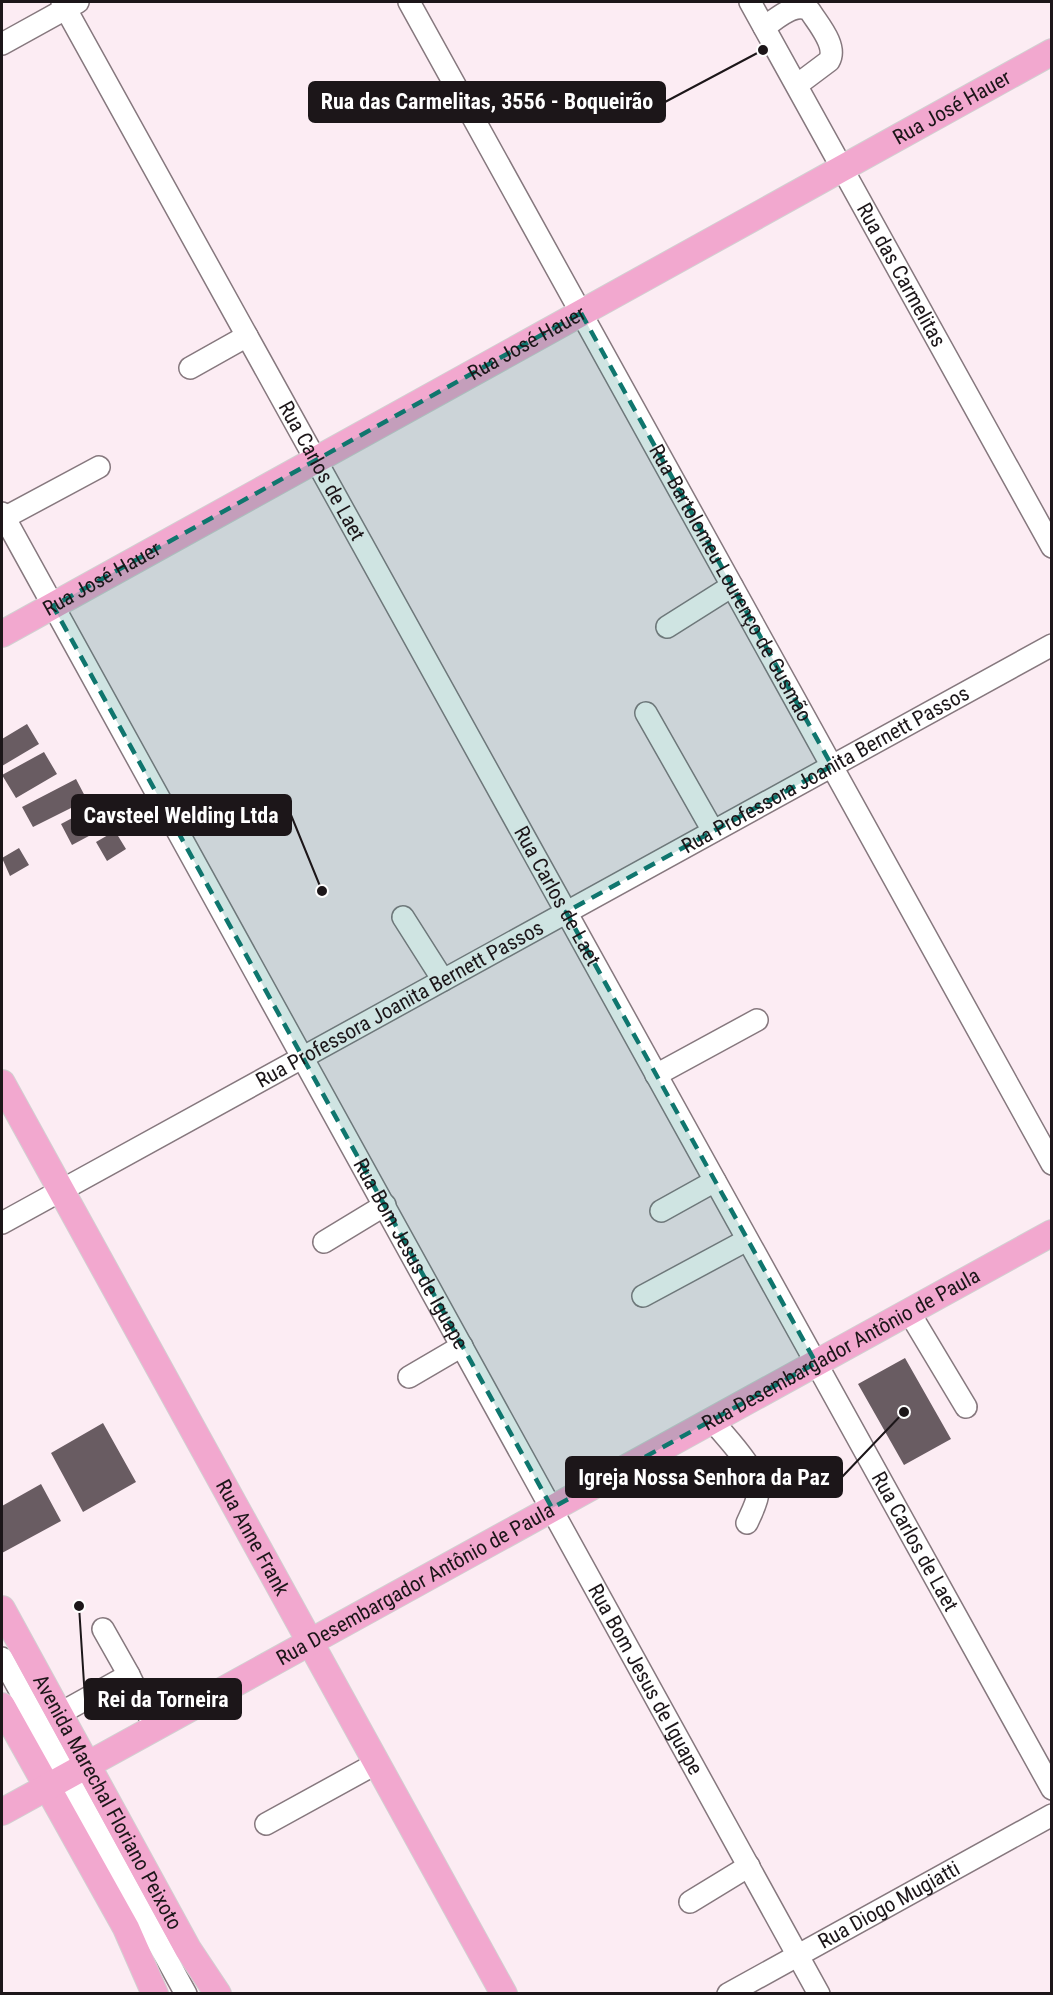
<svg xmlns="http://www.w3.org/2000/svg" width="1053" height="1995" font-family="'Roboto Condensed',sans-serif">
  <style>
    .building { fill: #695c62 }
    .lines { fill: none; stroke-linecap: round; stroke-linejoin: round }
    .minor-casing { stroke: #86787e; stroke-width: 24 }
    .major-casing { stroke: #d2d0d1; stroke-width: 28 }
    .minor { stroke: #fff; stroke-width: 21 }
    .major { stroke: #f2a8cf; stroke-width: 26 }
    .marked { fill: #0f766e; fill-opacity: 0.2; stroke: #0f766e; stroke-width: 4.5; stroke-dasharray: 12 8; stroke-linejoin: round }
    .labels { text-anchor: middle; dominant-baseline: central; stroke-width: 6; stroke-linejoin: round; paint-order: stroke }
    .street-label { font-size: 21px; fill: #1c1619; stroke: #fefefe }
    .leader { fill: none; stroke: #1c1619; stroke-width: 2 }
    .callout-dot { fill: #1c1619; stroke: #fefefe; stroke-width: 2 }
    .callout { fill: #1c1619; stroke: #1c1619; stroke-width: 2 }
    .callout-label { font-size: 22px; text-anchor: middle; font-weight: bold; fill: #fff }
  </style>
  <rect width="100%" height="100%" fill="#fcecf3"/>
  <path class="building" d="M 27,724 L 39,744 L 2,766 L 2,739 Z
    M 44,752 L 57,774 L 16,798 L 2,775 Z
    M 76,779 L 87,800 L 33,827 L 22,807 Z
    M 91,808 L 102,829 L 72,845 L 61,824 Z
    M 115,831 L 126,849 L 107,861 L 96,842 Z
    M 19,848 L 29,865 L 10,876 L 2,858 Z
    M 905,1358 L 951,1439 L 904,1465 L 858,1384 Z
    M 103,1423 L 136,1482 L 83,1512 L 51,1453 Z
    M 41,1484 L 61,1521 L 2,1553 L 2,1506 Z"/>
  <g class="lines">
    <defs>
      <g id="minor">
        <path id="s1" d="M 62,2 L 1052,1789"/>
        <path id="s2" d="M 409,2 L 1052,1164"/>
        <path id="s3" d="M 750,2 L 1052,547"/>
        <path d="M 764,27 C 777,19 796,0 810,11 C 818,24 838,46 829,61 L 797,85"/>
        <path d="M 2,44 L 78,2"/>
        <path d="M 190,368 L 247,336"/>
        <path id="s4" d="M 2,513 L 819,1994"/>
        <path d="M 4,518 L 99,467"/>
        <path d="M 667,627 L 732,586"/>
        <path d="M 646,713 L 713,831"/>
        <path d="M 403,917 L 443,980"/>
        <path d="M 656,1075 L 757,1020"/>
        <path d="M 661,1211 L 715,1181"/>
        <path id="s5" d="M 2,1223 L 1052,645"/>
        <path d="M 324,1242 L 385,1205"/>
        <path d="M 643,1296 L 747,1240"/>
        <path d="M 909,1312 L 966,1407"/>
        <path d="M 409,1377 L 462,1346"/>
        <path d="M 712,1420 C 727,1439 757,1467 758,1492 C 758,1501 751,1514 747,1523"/>
        <path d="M 103,1629 L 129,1675"/>
        <path d="M 2,1658 L 186,1994"/>
        <path d="M 59,1714 L 129,1675 L 155,1728"/>
        <path d="M 266,1824 L 377,1763"/>
        <path d="M 690,1902 L 749,1866"/>
        <path id="s6" d="M 728,1994 L 1052,1815"/>
      </g>
      <g id="major">
        <path id="s7" d="M 2,634 L 1052,52"/>
        <path id="s8" d="M 2,1083 L 504,1994"/>
        <path id="s9" d="M 2,1609 L 188,1949 L 218,1994"/>
        <path d="M 2,1706 L 126,1928 L 155,1994"/>
        <path id="s10" d="M 2,1812 L 1052,1233"/>
      </g>
    </defs>
    <use href="#minor" class="minor-casing"/>
    <use href="#major" class="major-casing"/>
    <use href="#minor" class="minor"/>
    <use href="#major" class="major"/>
  </g>
  <path class="marked" d="M 581,313 L 832,766 L 566,912 L 816,1363 L 552,1508 L 53,606 Z"/>
  <g class="labels">
    <g class="street-label">
      <text stroke="none"><textPath href="#s7" startOffset="1086">Rua José Hauer</textPath></text>
      <text stroke="none"><textPath href="#s3" startOffset="312">Rua das Carmelitas</textPath></text>
      <text stroke="none"><textPath href="#s7" startOffset="600">Rua José Hauer</textPath></text>
      <text stroke="none"><textPath href="#s1" startOffset="536">Rua Carlos de Laet</textPath></text>
      <text stroke="none"><textPath href="#s7" startOffset="114">Rua José Hauer</textPath></text>
      <text stroke="none"><textPath href="#s2" startOffset="664">Rua Bartolomeu Lourenço de Gusmão</textPath></text>
      <text stroke="none"><textPath href="#s5" startOffset="940">Rua Professora Joanita Bernett Passos</textPath></text>
      <text stroke="none"><textPath href="#s1" startOffset="1022">Rua Carlos de Laet</textPath></text>
      <text stroke="none"><textPath href="#s5" startOffset="454">Rua Professora Joanita Bernett Passos</textPath></text>
      <text stroke="none"><textPath href="#s4" startOffset="846">Rua Bom Jesus de Iguape</textPath></text>
      <text stroke="none"><textPath href="#s10" startOffset="958">Rua Desembargador Antônio de Paula</textPath></text>
      <text stroke="none"><textPath href="#s8" startOffset="519">Rua Anne Frank</textPath></text>
      <text stroke="none"><textPath href="#s1" startOffset="1760">Rua Carlos de Laet</textPath></text>
      <text stroke="none"><textPath href="#s10" startOffset="472">Rua Desembargador Antônio de Paula</textPath></text>
      <text stroke="none"><textPath href="#s4" startOffset="1332">Rua Bom Jesus de Iguape</textPath></text>
      <text stroke="none"><textPath href="#s9" startOffset="220">Avenida Marechal Floriano Peixoto</textPath></text>
      <text stroke="none"><textPath href="#s6" startOffset="184">Rua Diogo Mugiatti</textPath></text>
    </g>
  </g>
  <path class="leader" d="M763 50L665 102M322 891L291 815M904 1412L842 1477M79 1606L85 1699"/>
  <g class="callout-dot">
    <circle cx="763" cy="50" r="6"/>
    <circle cx="322" cy="891" r="6"/>
    <circle cx="904" cy="1412" r="6"/>
    <circle cx="79" cy="1606" r="6"/>
  </g>
  <g class="callout">
    <rect x="309" y="82" width="356" height="40" rx="6"/>
    <rect x="72" y="795" width="219" height="40" rx="6"/>
    <rect x="566" y="1457" width="276" height="40" rx="6"/>
    <rect x="85" y="1679" width="156" height="40" rx="6"/>
  </g>
  <g class="callout-label">
    <text x="487" y="109">Rua das Carmelitas, 3556 - Boqueirão</text>
    <text x="181" y="823">Cavsteel Welding Ltda</text>
    <text x="704" y="1485">Igreja Nossa Senhora da Paz</text>
    <text x="163" y="1707">Rei da Torneira</text>
  </g>
  <rect width="1053" height="1995" fill="none" stroke="#1c1619" stroke-width="6"/>
</svg>
